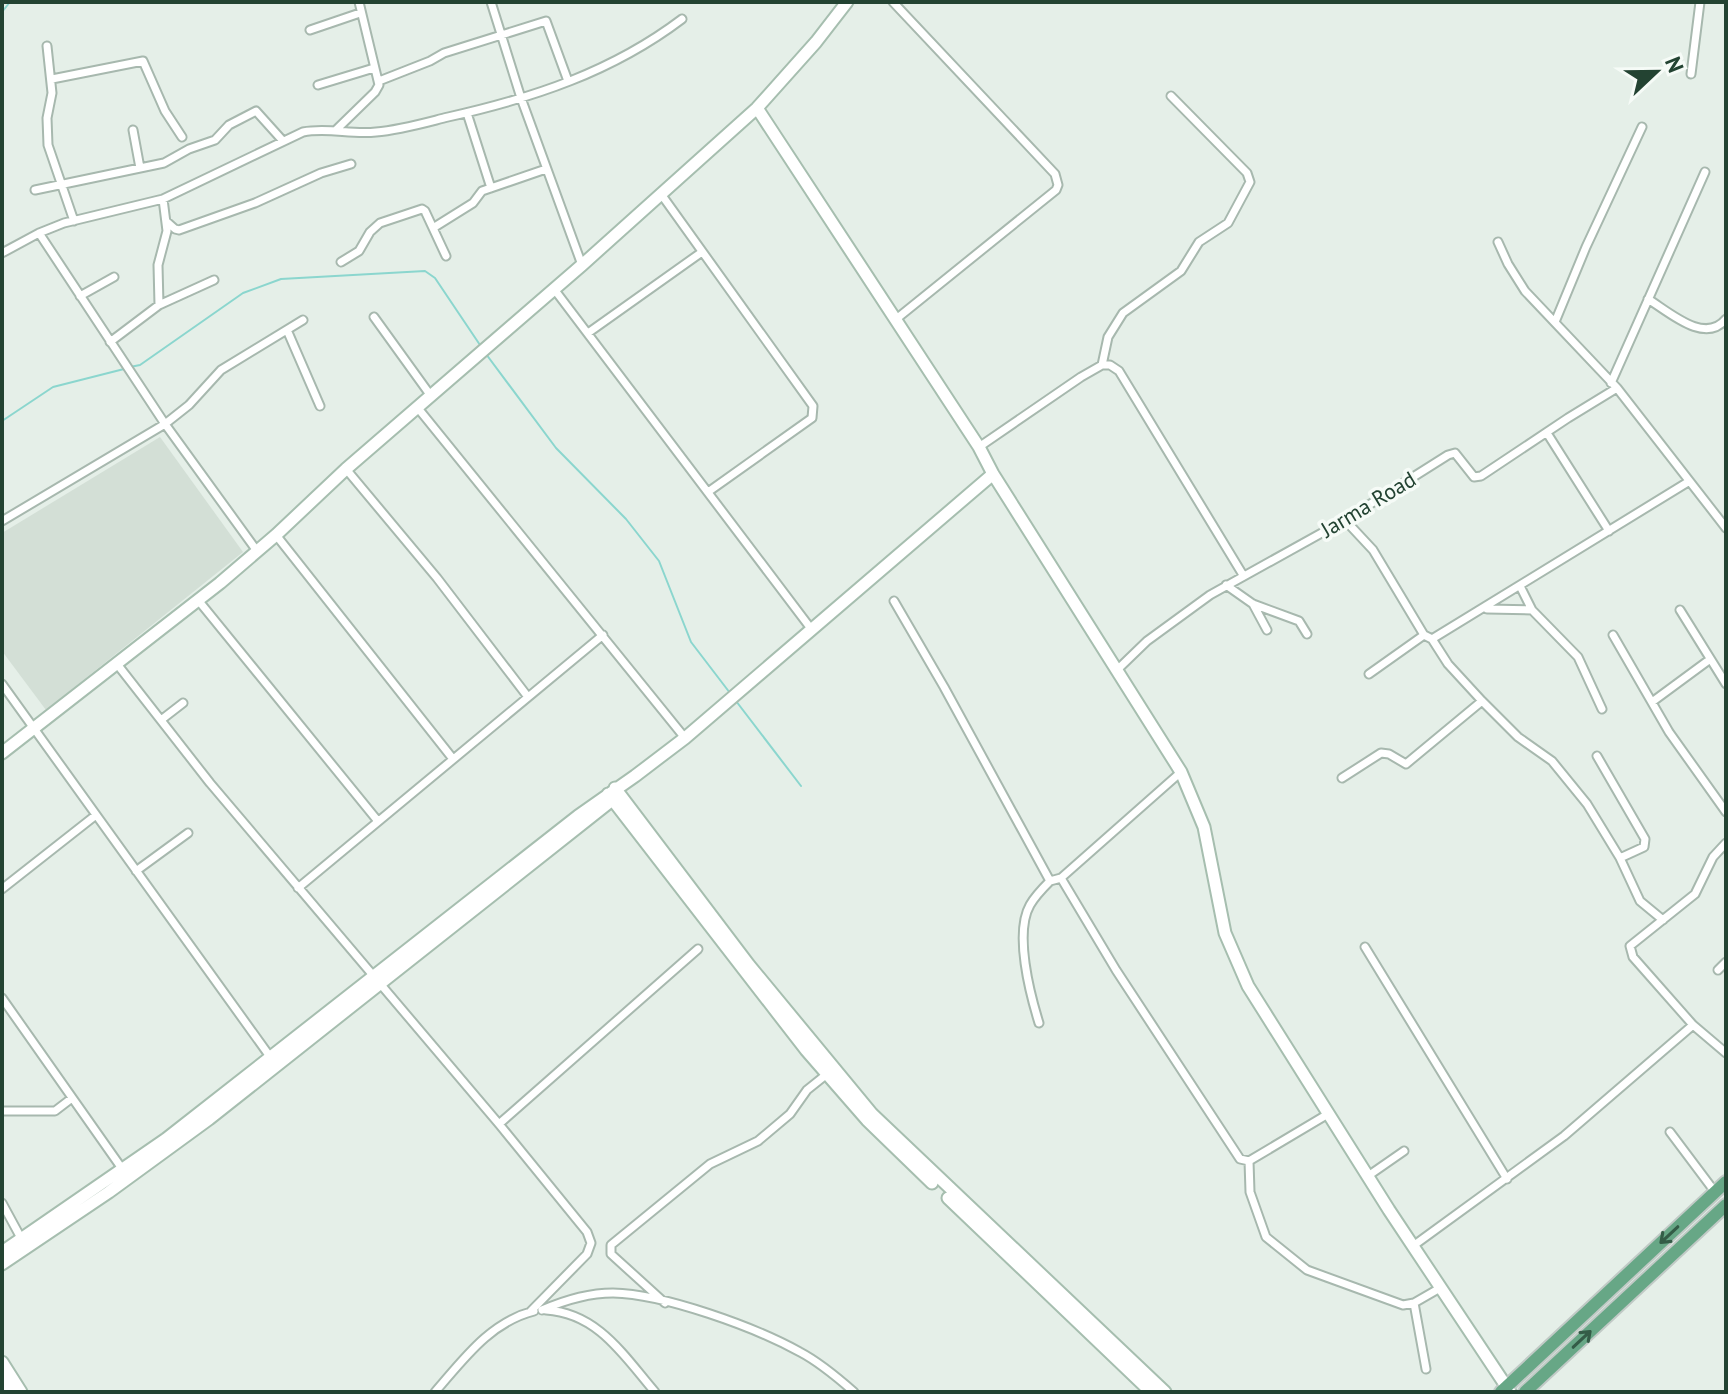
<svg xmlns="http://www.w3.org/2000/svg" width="1728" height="1394" font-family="'PT Sans',sans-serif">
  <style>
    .built { fill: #d3dfd6 }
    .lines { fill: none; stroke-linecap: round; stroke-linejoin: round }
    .stream { stroke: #8bd6ce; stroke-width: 2 }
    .street-casing { stroke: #a7b8ae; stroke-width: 11 }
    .secondary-casing { stroke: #a6beaf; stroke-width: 15 }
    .primary-casing { stroke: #c1cac6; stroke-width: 16 }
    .street { stroke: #fff; stroke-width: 7 }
    .secondary { stroke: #fff; stroke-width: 11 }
    .primary { stroke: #67a786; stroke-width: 12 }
    .oneway { stroke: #345c47 }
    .labels { text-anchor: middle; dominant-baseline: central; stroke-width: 7; stroke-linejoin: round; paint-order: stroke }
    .street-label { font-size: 22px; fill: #234332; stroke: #f6fbf7 }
  </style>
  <rect width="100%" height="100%" fill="#e5efe8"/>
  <path class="built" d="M 160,437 L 243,552 L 46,710 L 2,651 L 2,533 Z"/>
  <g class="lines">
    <path class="stream" d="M 2,12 L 10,2
      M 486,354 L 556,448 L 626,519 L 659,561 L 691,642 L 730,693
      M 130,367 L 140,365 L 243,293 L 281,279 L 425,271 L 435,278 L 480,345
      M 2,421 L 53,387 L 124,369
      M 736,701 L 801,786"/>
    <defs>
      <path id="street" d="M 491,2 L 521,98 L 582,265
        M 893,2 L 1055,174 L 1058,185 L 1056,190 L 895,320
        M 310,30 L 360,13
        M 47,46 L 52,93 L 47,118 L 48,145 L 74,221
        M 1691,74 L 1700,2
        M 52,79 L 143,61 L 165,111 L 182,137
        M 379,81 L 430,61 L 444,53 L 546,21 L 568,81
        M 318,85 L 374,68
        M 467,113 L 491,188
        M 133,130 L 140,168
        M 336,130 L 375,92 L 379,85 L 359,2
        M 35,190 L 164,163 L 189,149 L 215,140 L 229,125 L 256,111 L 283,141
        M 661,194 L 813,406 L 812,418 L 708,492
        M 166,221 L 175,229 L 179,230 L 255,203 L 321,173 L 351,164
        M 433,228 L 473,203 L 482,191 L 546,169
        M 39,233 L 165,424 L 257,551
        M 1498,242 L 1508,264 L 1525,291 L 1617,388 L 1726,528
        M 2,253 L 39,233 L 64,223 L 163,199 L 303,132 C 328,127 351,135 376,132 C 400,130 424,123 448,117 C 533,98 612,72 682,19
        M 341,262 L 359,251 L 370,232 L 380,223 L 422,209 L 425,211 L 446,256
        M 554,289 L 812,630
        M 80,296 L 114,277
        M 1648,299 C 1669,312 1705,345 1726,319
        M 159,305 L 158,265 L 167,231 L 163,199
        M 374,317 L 431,396
        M 1555,322 L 1586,247 L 1642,127
        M 287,330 L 320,406
        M 588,333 L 702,252
        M 110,342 L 159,305 L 214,280
        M 1102,365 L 1108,337 L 1123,313 L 1181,271 L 1199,242 L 1228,223 L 1250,182 L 1247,173 L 1171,96
        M 1611,383 L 1705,172
        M 417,407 L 685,738
        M 1547,433 L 1609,531
        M 979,447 L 1081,377 L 1102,365 L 1110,365 L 1119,371 L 1243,575
        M 346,469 L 437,578 L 528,697
        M 1345,520 L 1373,550 L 1424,635 L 1432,639 L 1448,664 L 1482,701 L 1518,737 L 1552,761 L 1587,804 L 1620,858 L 1640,901 L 1663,920
        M 2,521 L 165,424 L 189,405 L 221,370 L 303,320
        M 276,535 L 453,759
        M 1226,585 L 1253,604 L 1299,621 L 1307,634
        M 1520,586 L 1532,610 L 1578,657 L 1602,709
        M 198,600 L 377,820
        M 894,601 L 944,687 L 1050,881 L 1061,878 L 1181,772
        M 1253,604 L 1267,630
        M 1487,609 L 1532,610
        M 1680,610 L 1726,684
        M 1613,635 L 1669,732 L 1726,812
        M 1432,639 L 1688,482
        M 117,664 L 210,783 L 499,1124 L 587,1232 L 591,1243 L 587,1254 L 531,1311
        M 1117,670 L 1147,641 L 1210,595 L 1345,520 L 1448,455 L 1455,453 L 1474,477 L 1481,476 L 1568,418 L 1617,388
        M 1369,674 L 1424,635
        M 2,684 L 271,1058
        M 1652,702 L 1709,660
        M 161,720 L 183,703
        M 1597,756 L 1645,839 L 1644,847 L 1620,858
        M 1342,778 L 1381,753 L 1389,754 L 1406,764 L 1482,701
        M 1726,843 L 1713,857 L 1695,894 L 1630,946 L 1633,957 L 1693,1025 L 1726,1053
        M 136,871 L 188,833
        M 1061,878 L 1116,970 L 1240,1159 L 1249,1161
        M 298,888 L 603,635
        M 2,889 L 96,815
        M 1365,947 L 1507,1179
        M 1718,970 L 1726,962
        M 2,998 L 123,1170
        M 1039,1023 C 1030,994 1014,933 1030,905 C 1035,896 1043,888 1050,881
        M 2,1111 L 55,1111 L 72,1098
        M 499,1124 L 698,949
        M 1670,1132 L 1715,1192
        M 1249,1161 L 1250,1192 L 1266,1237 L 1307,1270 L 1403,1305 L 1414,1303 L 1440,1288
        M 1249,1161 L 1328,1114
        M 1368,1176 L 1404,1151
        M 2,1203 L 21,1238
        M 1413,1246 L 1564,1136 L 1693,1025
        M 665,1303 L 611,1254 L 611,1245 L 710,1164 L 758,1141 L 790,1114 L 807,1090 L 827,1074
        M 1414,1303 L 1426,1369
        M 542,1310 C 565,1300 588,1293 613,1293 C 664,1294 755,1327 800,1352 C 819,1362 837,1377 854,1392
        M 546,1310 C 598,1313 624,1356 655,1392
        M 435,1392 C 463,1360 490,1322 534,1311"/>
      <path id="secondary" d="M 757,108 L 979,447 L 993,474 L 1181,772 L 1204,827 L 1225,933 L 1248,986 L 1389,1210 L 1510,1392
        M 2,753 L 220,583 L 276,535 L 346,469 L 582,265 L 757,108 L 816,42 L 847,2
        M 615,788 L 749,965 L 872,1114 L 1165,1392
        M 608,794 L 806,1050 L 867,1120 L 932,1183
        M 948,1198 L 1151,1392
        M 2,1252 L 166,1139 L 578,816 L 635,776 L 685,738 L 993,474
        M 2,1264 L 109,1192 L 209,1119 L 616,797
        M 2,1362 L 21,1392
        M 2,1380 L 10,1392"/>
      <path id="primary" d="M 1501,1392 L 1726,1182
        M 1525,1392 L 1726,1205"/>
    </defs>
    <use href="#street" class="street-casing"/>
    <use href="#secondary" class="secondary-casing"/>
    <use href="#primary" class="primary-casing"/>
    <use href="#street" class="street"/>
    <use href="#secondary" class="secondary"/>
    <use href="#primary" class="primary"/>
  </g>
  <defs><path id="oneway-shaft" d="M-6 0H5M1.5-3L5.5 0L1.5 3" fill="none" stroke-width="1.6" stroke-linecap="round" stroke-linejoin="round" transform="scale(2)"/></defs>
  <g class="oneway">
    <use href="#oneway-shaft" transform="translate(1669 1235) rotate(137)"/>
    <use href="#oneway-shaft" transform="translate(1582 1339) rotate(-43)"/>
  </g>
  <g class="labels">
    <g class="street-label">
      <text transform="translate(1368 504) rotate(-31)">Jarma Road</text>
    </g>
  </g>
  <rect width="1728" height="1394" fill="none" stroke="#234332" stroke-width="8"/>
  <g transform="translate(1656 72) rotate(68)" stroke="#f6fbf7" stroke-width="6" paint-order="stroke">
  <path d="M0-6L14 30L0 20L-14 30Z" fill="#234332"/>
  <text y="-12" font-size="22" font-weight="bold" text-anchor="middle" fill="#234332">N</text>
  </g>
</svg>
